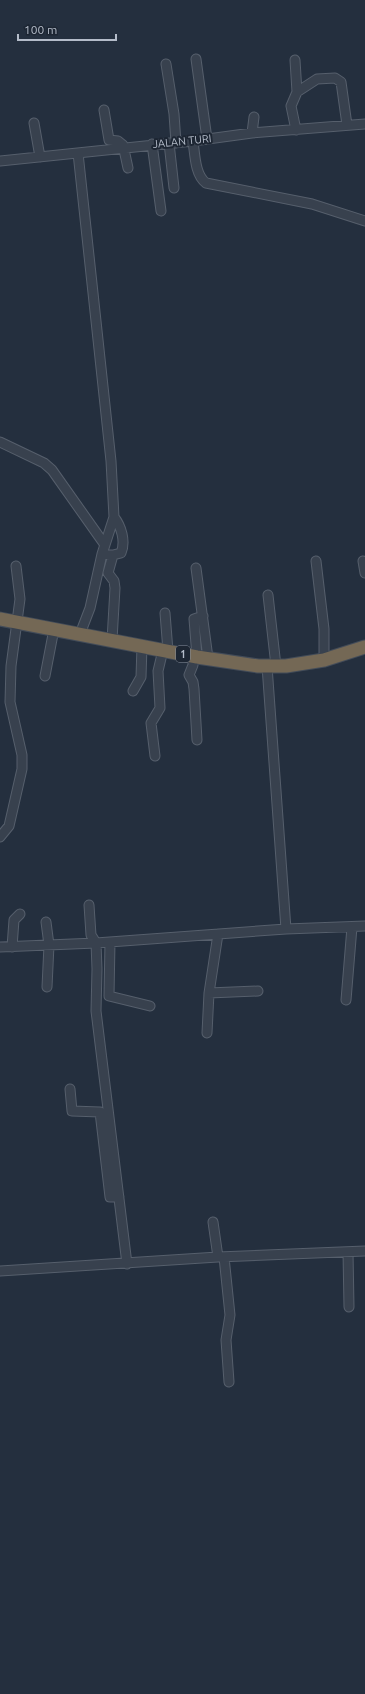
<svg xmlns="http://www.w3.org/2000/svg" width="365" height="1694" font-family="Ubuntu,sans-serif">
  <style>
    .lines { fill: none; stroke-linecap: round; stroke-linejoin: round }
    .minor-casing { stroke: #565f6c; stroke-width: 11 }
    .highway-casing { stroke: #434c59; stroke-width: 15 }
    .minor { stroke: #38414e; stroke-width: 9 }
    .highway { stroke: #746855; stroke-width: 13 }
    .labels { text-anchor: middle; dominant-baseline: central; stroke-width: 4; stroke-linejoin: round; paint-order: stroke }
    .shield { fill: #1d2633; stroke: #878f9c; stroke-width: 1 }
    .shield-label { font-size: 10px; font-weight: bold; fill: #b4bcc9 }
    .street-label { font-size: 11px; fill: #b4bcc9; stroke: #1d2633 }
  </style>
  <rect width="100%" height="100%" fill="#242f3e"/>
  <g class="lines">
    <defs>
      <path id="minor" d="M 196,59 L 207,139
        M 295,60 L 297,92 L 291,106 L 296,130
        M 166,64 L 174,114 L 176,143
        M 297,92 L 317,79 L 335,78 L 341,82 L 347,125
        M 104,110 L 109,140 L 118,141 L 123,145 L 128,168
        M 34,123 L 40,157
        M 252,133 L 254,117
        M 193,141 C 195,155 195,175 206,183 L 312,204 L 365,221
        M 169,143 L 174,188
        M 152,144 L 161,211
        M 78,153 L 111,461 L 114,517 L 102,554 L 90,608 L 80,634
        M 0,161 L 193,141 L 252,133 L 365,124
        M 0,442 L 44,463 L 52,470 L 105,545
        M 102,554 L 113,555 L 108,573 L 114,581 L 115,588 L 112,640
        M 113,555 L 121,553 C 126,541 121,526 114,517
        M 316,561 L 324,629 L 324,660
        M 363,561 L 365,573
        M 196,568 L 208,658
        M 268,595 L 276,666
        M 165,613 L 168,651
        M 193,656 L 193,665 L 189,675 L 193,682 L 194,689 L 197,740
        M 197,657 L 194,619 L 203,616
        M 267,666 L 286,929
        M 45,676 L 54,629
        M 133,691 L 141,677 L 142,646
        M 155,756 L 151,723 L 160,708 L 158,671 L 163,650
        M 0,837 L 9,826 L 22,769 L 22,755 L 10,702 L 11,666 L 20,599 L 16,566
        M 89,905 L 91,935 L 96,943 L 97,969 L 96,1011 L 127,1264
        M 46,922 L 49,945 L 47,987
        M 110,942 L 109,996 L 150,1006
        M 0,947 L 96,943 L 286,929 L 365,926
        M 12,947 L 14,920 L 20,914
        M 209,993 L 258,991
        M 346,1000 L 352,927
        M 207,1033 L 209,993 L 218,934
        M 70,1089 L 72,1111 L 100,1112 L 110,1197 L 119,1197
        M 213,1222 L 218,1257
        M 348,1252 L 349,1307
        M 224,1257 L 230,1315 L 226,1340 L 229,1382
        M 0,1271 L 218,1257 L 365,1251"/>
      <path id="highway" d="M 0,619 L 197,657 L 258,666 L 286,666 L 324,660 L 365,647"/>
    </defs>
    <use href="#minor" class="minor-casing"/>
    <use href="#highway" class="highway-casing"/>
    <use href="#minor" class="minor"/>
    <use href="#highway" class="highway"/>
  </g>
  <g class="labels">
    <rect class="shield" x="176" y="646" width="14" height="16" rx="3"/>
    <g class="shield-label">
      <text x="183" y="654">1</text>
    </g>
    <g class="street-label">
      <text transform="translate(182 141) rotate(-6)">JALAN TURI</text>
    </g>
  </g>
  <path d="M18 34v6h98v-6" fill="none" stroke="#b4bcc9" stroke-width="2"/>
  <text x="24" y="34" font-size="12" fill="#b4bcc9" stroke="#1d2633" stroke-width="3" paint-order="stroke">100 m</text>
</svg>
